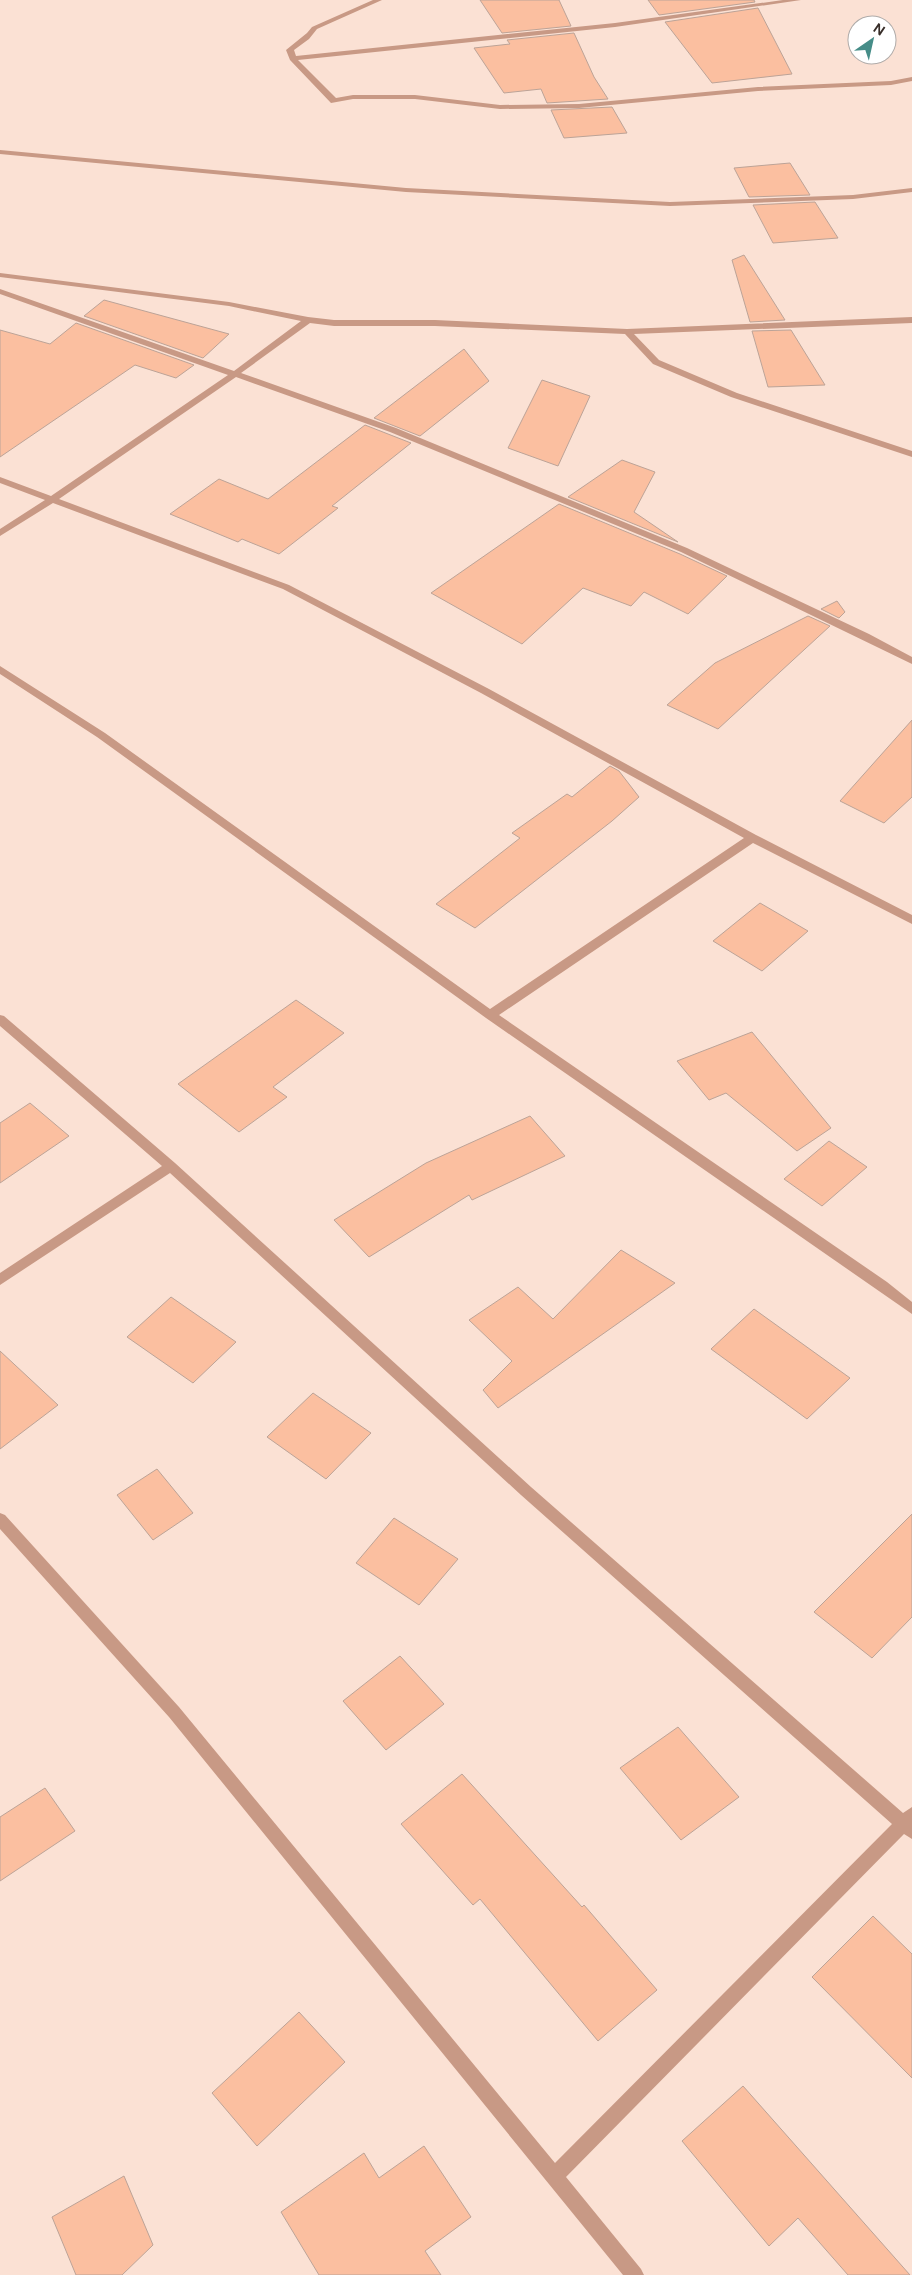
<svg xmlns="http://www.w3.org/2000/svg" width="912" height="2275" font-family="'DM Sans',sans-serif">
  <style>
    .building { fill: #fbbfa0; stroke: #bca397 }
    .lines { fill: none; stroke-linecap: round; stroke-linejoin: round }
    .minor { fill: #c89985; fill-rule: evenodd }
  </style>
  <rect width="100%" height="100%" fill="#fbe1d4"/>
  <path class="building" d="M 480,0 L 559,0 L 571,26 L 502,33 Z
    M 648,0 L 754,0 L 755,2 L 659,15 Z
    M 758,8 L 792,74 L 712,83 L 665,22 Z
    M 574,33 L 594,77 L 608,99 L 547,103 L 541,89 L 504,93 L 474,48 L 510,44 L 507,40 Z
    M 612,107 L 627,133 L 564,138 L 551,110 Z
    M 790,163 L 810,195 L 749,197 L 734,168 Z
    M 815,202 L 838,238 L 773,243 L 753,205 Z
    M 744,255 L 785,320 L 750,322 L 732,260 Z
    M 104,300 L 229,334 L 203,358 L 84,316 Z
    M 76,323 L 194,365 L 176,378 L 135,365 L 0,457 L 0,330 L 50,344 Z
    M 791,330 L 825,385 L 768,387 L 752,331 Z
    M 464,349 L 489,381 L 420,436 L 374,418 Z
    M 542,380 L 590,396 L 558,466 L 508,448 Z
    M 365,425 L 411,443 L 332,506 L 338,508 L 279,554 L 242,539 L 238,542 L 170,514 L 219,479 L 268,499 Z
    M 622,460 L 655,472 L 634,512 L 678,542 L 568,497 Z
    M 559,504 L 680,554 L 727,576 L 688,614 L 644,592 L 631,606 L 583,588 L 522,644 L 431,593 Z
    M 837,601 L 845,612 L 839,618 L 821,609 Z
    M 808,616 L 830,626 L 718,729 L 667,705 L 715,663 Z
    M 912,720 L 912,797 L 884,823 L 840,801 Z
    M 610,766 L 619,771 L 639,797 L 612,821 L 475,928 L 436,904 L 520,838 L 512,833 L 567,794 L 572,797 Z
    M 760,903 L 808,931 L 762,971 L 713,941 Z
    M 296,1000 L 344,1033 L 273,1087 L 287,1097 L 239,1132 L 178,1084 Z
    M 752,1032 L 831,1128 L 797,1151 L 726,1093 L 709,1100 L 677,1061 Z
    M 30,1103 L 69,1136 L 0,1183 L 0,1123 Z
    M 530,1116 L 565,1156 L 472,1200 L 469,1195 L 369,1257 L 334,1220 L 426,1163 Z
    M 829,1141 L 867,1167 L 822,1206 L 784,1179 Z
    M 621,1250 L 675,1283 L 498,1408 L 483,1390 L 512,1361 L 469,1320 L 518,1287 L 553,1319 Z
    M 171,1297 L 236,1342 L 193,1383 L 127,1337 Z
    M 754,1309 L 850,1378 L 807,1419 L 711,1349 Z
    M 0,1351 L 58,1405 L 0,1449 Z
    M 313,1393 L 371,1433 L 326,1479 L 267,1437 Z
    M 157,1469 L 193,1513 L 153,1540 L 117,1495 Z
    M 912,1514 L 912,1617 L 872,1658 L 814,1612 Z
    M 394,1518 L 458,1559 L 419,1605 L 356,1563 Z
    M 400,1656 L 444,1704 L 386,1750 L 343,1701 Z
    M 678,1727 L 739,1797 L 681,1840 L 620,1768 Z
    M 462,1774 L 582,1907 L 584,1905 L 657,1990 L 598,2041 L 480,1899 L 473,1905 L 401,1824 Z
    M 45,1788 L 75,1831 L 0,1881 L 0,1817 Z
    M 873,1916 L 912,1954 L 912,2078 L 812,1977 Z
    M 299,2012 L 345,2062 L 257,2146 L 212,2093 Z
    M 743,2086 L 910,2275 L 848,2275 L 798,2218 L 769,2246 L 682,2141 Z
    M 424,2146 L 471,2217 L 425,2251 L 441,2275 L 319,2275 L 281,2212 L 364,2153 L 379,2178 Z
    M 124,2176 L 153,2245 L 122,2275 L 76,2275 L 52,2217 Z"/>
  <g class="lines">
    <path class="minor" d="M 373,0 L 382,0 L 317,29 L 309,39 L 294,50 L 296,56 L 615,23 L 783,0 L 801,0 L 615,27 L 298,60 L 336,98 L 353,95 L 415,95 L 500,105 L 579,104 L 758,87 L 891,81 L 912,77 L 912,81 L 891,85 L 758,91 L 579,108 L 500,109 L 415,99 L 353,99 L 331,103 L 290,60 L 286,50 L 307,33 L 312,27 Z
      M 0,150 L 406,188 L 670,202 L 853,195 L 912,188 L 912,192 L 853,199 L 670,206 L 406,192 L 0,154 Z
      M 0,273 L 229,302 L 308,317 L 334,320 L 435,320 L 627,329 L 912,317 L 912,323 L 634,334 L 659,360 L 737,393 L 912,451 L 912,457 L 731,397 L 653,364 L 625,334 L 435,326 L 334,326 L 310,323 L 241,373 L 396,428 L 687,548 L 869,634 L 912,657 L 912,664 L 681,552 L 390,432 L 236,377 L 59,499 L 289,585 L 489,689 L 756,835 L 912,915 L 912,924 L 753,843 L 499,1015 L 887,1282 L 912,1302 L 912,1314 L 486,1018 L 97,737 L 0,674 L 0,666 L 105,733 L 490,1009 L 744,838 L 481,693 L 283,589 L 53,503 L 0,536 L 0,529 L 45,500 L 0,483 L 0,477 L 51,496 L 228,375 L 0,294 L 0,289 L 234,371 L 301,321 L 229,306 L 0,277 Z
      M 0,1015 L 4,1016 L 175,1163 L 531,1487 L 903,1813 L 912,1807 L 912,1839 L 904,1834 L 566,2177 L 641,2269 L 644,2275 L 623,2275 L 169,1717 L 0,1529 L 0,1513 L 5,1515 L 179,1707 L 555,2163 L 892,1824 L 521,1495 L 170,1173 L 0,1285 L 0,1273 L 162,1166 L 0,1026 Z"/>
  </g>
  <g transform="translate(872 40) rotate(34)"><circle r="24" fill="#ffffff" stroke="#afaba9"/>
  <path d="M0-4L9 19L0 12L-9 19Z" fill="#468d88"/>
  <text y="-8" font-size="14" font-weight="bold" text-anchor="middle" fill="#382e29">N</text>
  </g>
</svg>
